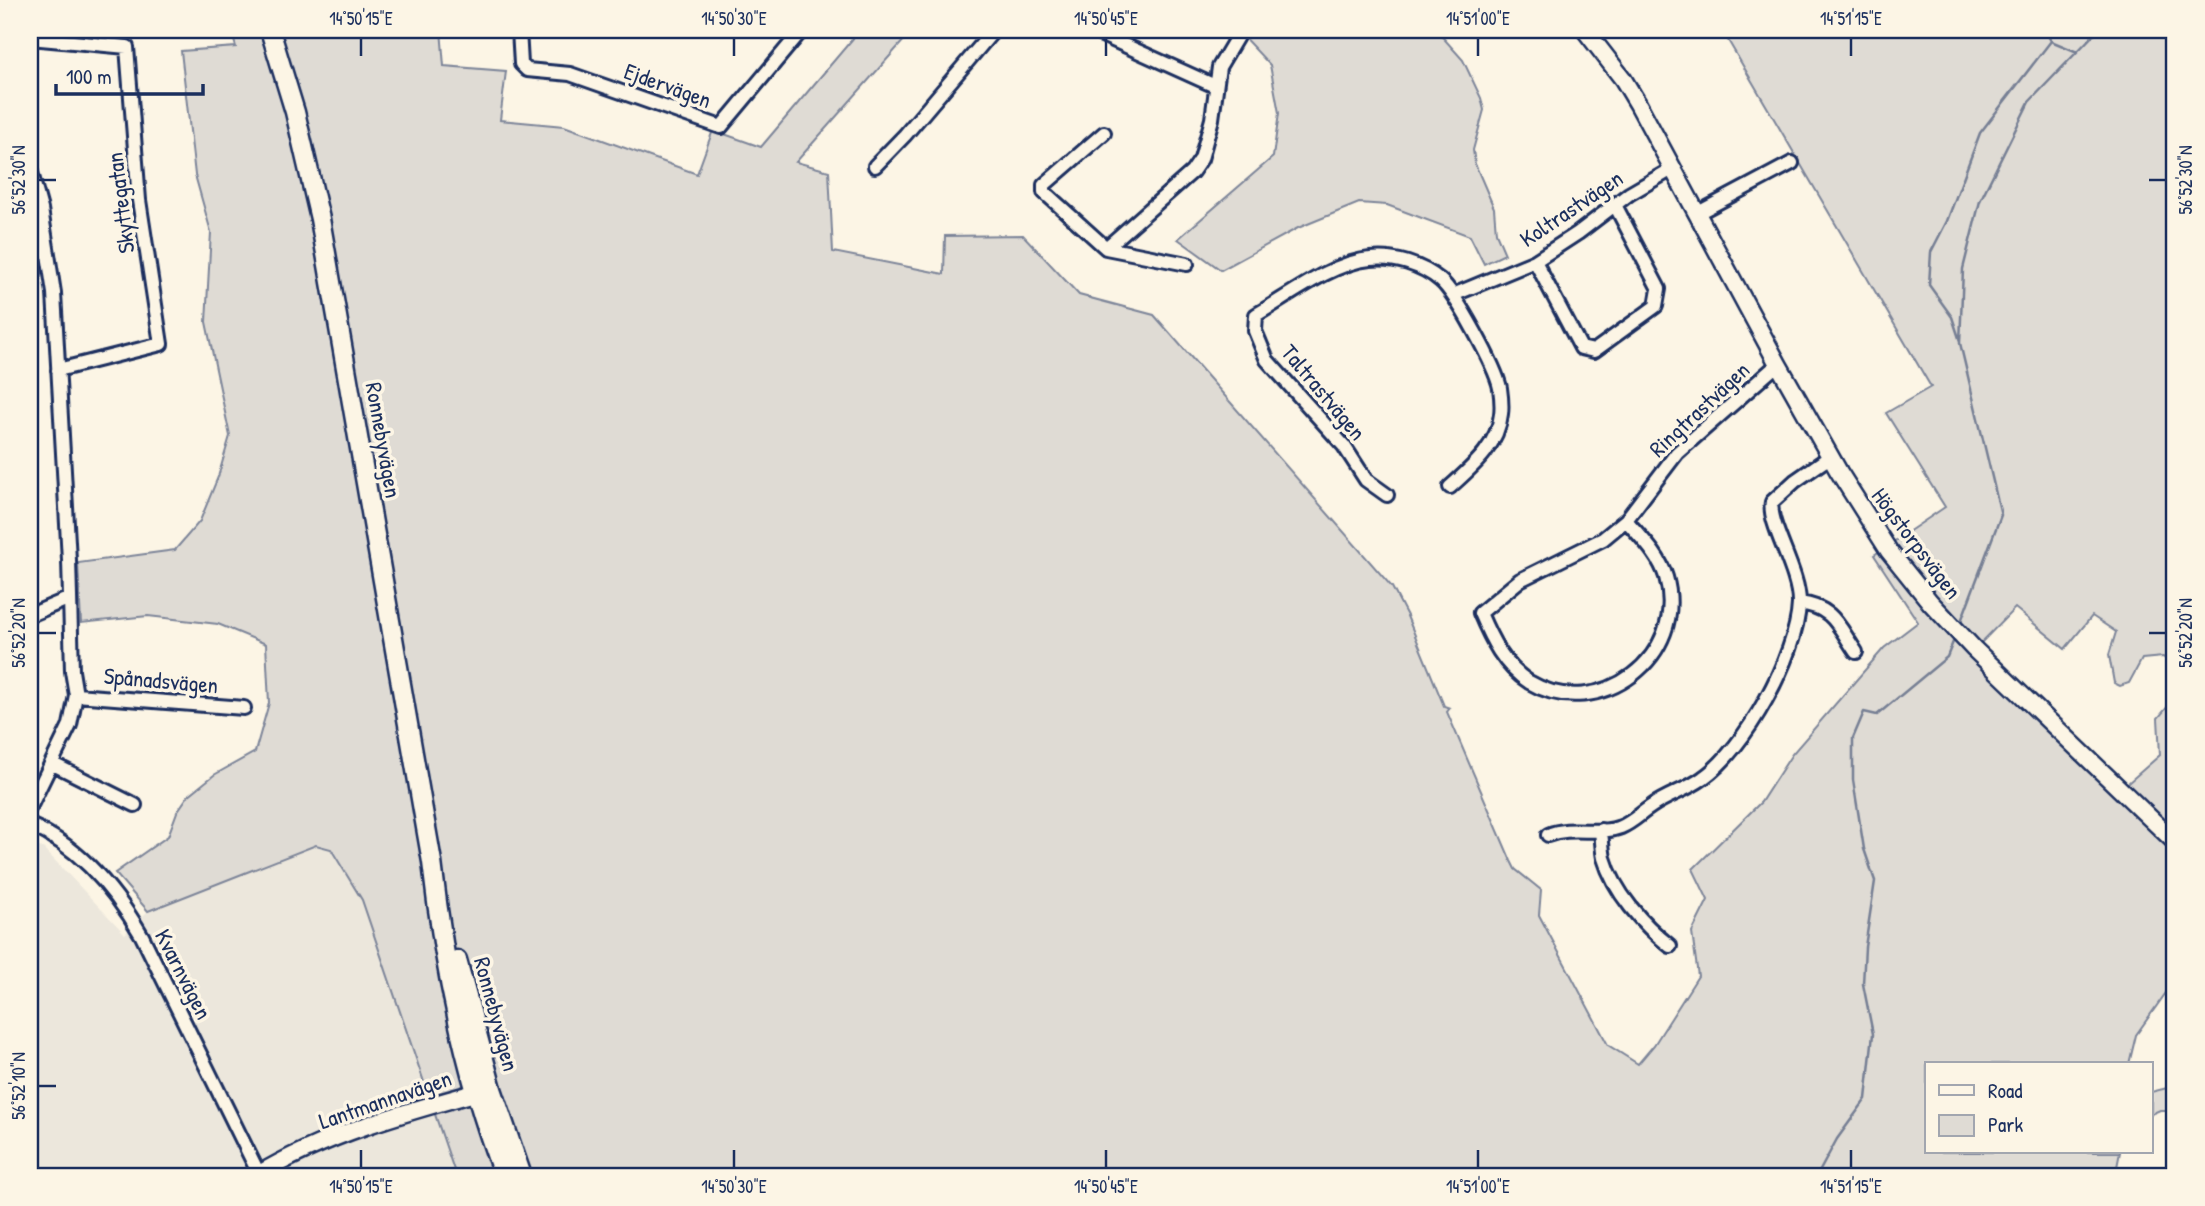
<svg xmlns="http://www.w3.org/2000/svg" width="2205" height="1206" font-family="'Patrick Hand',sans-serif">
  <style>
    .built { fill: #ece7dc }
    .green { fill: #dfdbd4; stroke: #7d8599; stroke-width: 2 }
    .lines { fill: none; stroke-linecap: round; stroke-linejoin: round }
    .stream { stroke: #767f94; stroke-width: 2.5 }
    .street-casing { stroke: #1b2f5e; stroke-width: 18 }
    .secondary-casing { stroke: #1b2f5e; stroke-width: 21 }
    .primary-casing { stroke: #1b2f5e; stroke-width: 23 }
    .street { stroke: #fcf5e5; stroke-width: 12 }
    .secondary { stroke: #fcf5e5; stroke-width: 16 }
    .primary { stroke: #fcf5e5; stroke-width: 18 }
    .ticks { fill: none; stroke: #1b2f5e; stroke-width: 2.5 }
    .labels { text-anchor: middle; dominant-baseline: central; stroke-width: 7; stroke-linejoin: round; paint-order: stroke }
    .street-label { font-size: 23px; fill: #1b2f5e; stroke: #fcf5e5 }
    .neatline { fill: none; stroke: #1b2f5e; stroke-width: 2.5 }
    .ticks-label { font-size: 18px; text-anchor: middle; fill: #1b2f5e }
  </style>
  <rect width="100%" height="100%" fill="#fcf5e5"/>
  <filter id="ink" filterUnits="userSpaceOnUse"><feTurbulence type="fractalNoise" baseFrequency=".0143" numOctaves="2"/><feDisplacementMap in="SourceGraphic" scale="14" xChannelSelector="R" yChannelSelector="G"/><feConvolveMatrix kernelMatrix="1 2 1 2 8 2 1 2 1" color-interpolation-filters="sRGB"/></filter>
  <g filter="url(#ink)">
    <path class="built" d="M 30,845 L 43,848 L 125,934 L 148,911 L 316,845 L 331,849 L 362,900 L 456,1176 L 30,1176 Z"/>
    <path class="green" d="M 231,30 L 441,30 L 444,66 L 506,71 L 500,120 L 564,126 L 697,174 L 713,130 L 761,147 L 860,30 L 913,30 L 796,162 L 829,171 L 833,252 L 944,274 L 945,236 L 1023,235 L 1079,295 L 1154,315 L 1392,587 L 1407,616 L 1444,706 L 1450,708 L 1447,712 L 1511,861 L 1515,869 L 1541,890 L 1539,915 L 1608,1045 L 1638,1064 L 1654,1045 L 1698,976 L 1692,932 L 1708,900 L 1693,869 L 1761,802 L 1792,754 L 1884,648 L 1918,622 L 1874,555 L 1945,507 L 1886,413 L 1931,387 L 1722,30 L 2175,30 L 2175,666 L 2163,657 L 2142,659 L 2129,683 L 2120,686 L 2114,683 L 2109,655 L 2116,632 L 2092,616 L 2065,649 L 2015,608 L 1975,649 L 2120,790 L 2160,755 L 2158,718 L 2175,698 L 2175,980 L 2136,1035 L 2129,1064 L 1927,1064 L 1927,1152 L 2120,1152 L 2117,1167 L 2117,1176 L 456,1176 L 362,900 L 331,849 L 316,845 L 148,911 L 115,873 L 168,836 L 177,812 L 188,796 L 214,775 L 255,752 L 269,703 L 266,644 L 218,624 L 148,616 L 81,623 L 78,563 L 175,550 L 200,521 L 218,477 L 230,436 L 206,322 L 211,232 L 195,175 L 181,51 L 236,47 Z
      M 1237,30 L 1438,32 L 1463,60 L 1481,98 L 1484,110 L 1473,150 L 1475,164 L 1494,208 L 1496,233 L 1505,254 L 1484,264 L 1470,236 L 1387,205 L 1359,203 L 1298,228 L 1221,270 L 1178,239 L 1273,157 L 1279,113 L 1270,65 Z
      M 2175,1086 L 2175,1110 L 2160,1110 L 2151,1114 L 2151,1092 Z"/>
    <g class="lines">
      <path class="stream" d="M 2045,30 L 2051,41 L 2075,51
        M 1960,341 L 1952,317 L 1929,285 L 1931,252 L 1947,221 L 1980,133 L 2051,41
        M 1960,624 L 2001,515 L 1960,343 L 1963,269 L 1980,201 L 2029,102 L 2098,30
        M 1817,1176 L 1837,1139 L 1866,1099 L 1873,1034 L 1863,984 L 1865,947 L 1875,881 L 1864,849 L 1853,780 L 1853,738 L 1864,712 L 1877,715 L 1947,657 L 1955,637"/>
      <defs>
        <path id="street" d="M 519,30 L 521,64 L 527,70 L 570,74 L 721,127 L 802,30
          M 1091,30 L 1215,86
          M 30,38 L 127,47 L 139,200 L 161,344 L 58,370
          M 1104,133 L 1044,185 L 1044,192 L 1106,248 L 1192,172 L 1201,159 L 1212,119 L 1219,67 L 1241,30
          M 875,166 L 905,135 L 994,30
          M 30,169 L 41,209 L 54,293 L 69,560 L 72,671 L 76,695 L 70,725 L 30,807
          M 1696,214 L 1792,163
          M 1106,248 L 1187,264
          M 1535,261 L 1581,348 L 1594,351 L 1656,306 L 1659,289 L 1615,205
          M 1453,295 L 1535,261 L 1578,233 L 1629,194 L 1672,169
          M 1387,495 L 1366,480 L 1344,446 L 1267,360 L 1255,331 L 1256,315 C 1289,296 1331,263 1370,259 C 1394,256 1422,265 1440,280 C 1456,293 1496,368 1500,388 C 1501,395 1502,407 1501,414 C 1498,446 1472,467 1450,487
          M 1626,520 C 1641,538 1659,554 1666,577 C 1689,656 1599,724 1529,682 C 1504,666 1491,639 1480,613 L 1520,580 L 1603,539 L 1626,520 L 1677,453 L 1778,364
          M 1799,603 C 1834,607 1838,626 1856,652
          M 30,615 L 70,598
          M 76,695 L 244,708
          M 53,764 L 135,805
          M 30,825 C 79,846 116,891 142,936 L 259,1174
          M 1601,830 C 1602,839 1602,849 1604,858 C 1614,892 1643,925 1670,946
          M 1548,835 C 1572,825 1598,836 1621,827 C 1633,822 1641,813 1652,806 C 1667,795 1687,790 1703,778 C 1745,749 1797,655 1799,604 C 1800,572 1767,523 1772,502 L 1795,481 L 1831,456"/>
        <path id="secondary" d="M 1585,30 L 1623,79 L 1638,104 L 1778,364 L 1839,472 L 1889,551 L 1930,602 L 1974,649 L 2175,842
          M 256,1176 C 327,1133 409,1111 489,1089"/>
        <path id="primary" d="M 270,30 L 295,112 L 320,219 L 432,862 C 444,970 465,1074 504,1176
          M 457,960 L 492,1089 L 522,1176"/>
      </defs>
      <use href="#street" class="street-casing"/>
      <use href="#secondary" class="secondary-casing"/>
      <use href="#primary" class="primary-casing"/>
      <use href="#street" class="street"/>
      <use href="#secondary" class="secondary"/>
      <use href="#primary" class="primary"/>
    </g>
  </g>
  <path class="ticks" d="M 361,38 L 361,56M 734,38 L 734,56M 1106,38 L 1106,56M 1478,38 L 1478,56M 1851,38 L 1851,56M 38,180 L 56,180M 2149,180 L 2166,180M 38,633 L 56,633M 2149,633 L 2166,633M 38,1086 L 56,1086M 361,1150 L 361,1168M 734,1150 L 734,1168M 1106,1150 L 1106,1168M 1478,1150 L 1478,1168M 1851,1150 L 1851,1168"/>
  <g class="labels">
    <g class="street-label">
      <text transform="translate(668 85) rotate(20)">Ejdervägen</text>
      <text transform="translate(120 203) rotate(-97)">Skyttegatan</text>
      <text transform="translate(1571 208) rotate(-34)">Koltrastvägen</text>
      <text transform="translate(1324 392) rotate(50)">Taltrastvägen</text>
      <text transform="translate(1699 409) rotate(-43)">Ringtrastvägen</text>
      <text transform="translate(384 440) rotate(80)">Ronnebyvägen</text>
      <text transform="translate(1917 543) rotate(53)">Högstorpsvägen</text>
      <text transform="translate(161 680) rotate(5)">Spånadsvägen</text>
      <text transform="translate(184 974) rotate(63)">Kvarnvägen</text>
      <text transform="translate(497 1014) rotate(75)">Ronnebyvägen</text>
      <text transform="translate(385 1099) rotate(-19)">Lantmannavägen</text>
    </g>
  </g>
  <rect width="2205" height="1206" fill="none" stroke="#fcf5e5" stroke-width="77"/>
  <rect x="1925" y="1062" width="228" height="91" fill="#fcf5e5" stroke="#a2a6af" stroke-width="2"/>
  <rect x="1939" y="1085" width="35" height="10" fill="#fcf5e5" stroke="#a2a6af" stroke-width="2"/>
  <text x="1988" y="1098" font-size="21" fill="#1b2f5e">Road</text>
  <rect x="1939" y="1115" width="35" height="21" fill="#dfdbd4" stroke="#a2a6af" stroke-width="2"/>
  <text x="1988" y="1132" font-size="21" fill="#1b2f5e">Park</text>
  <path d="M56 84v10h147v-10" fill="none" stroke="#1b2f5e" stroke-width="3.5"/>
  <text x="66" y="84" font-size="21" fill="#1b2f5e" stroke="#fcf5e5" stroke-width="5" paint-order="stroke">100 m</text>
  <rect x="38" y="38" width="2128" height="1130" class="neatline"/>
  <g class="ticks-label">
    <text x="361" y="25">14°50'15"E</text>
    <text x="734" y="25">14°50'30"E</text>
    <text x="1106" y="25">14°50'45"E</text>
    <text x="1478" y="25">14°51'00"E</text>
    <text x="1851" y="25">14°51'15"E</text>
    <text transform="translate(19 180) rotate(-90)" y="6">56°52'30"N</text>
    <text transform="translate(2186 180) rotate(-90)" y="6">56°52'30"N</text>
    <text transform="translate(19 633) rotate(-90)" y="6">56°52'20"N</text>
    <text transform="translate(2186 633) rotate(-90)" y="6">56°52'20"N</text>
    <text transform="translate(19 1086) rotate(-90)" y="6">56°52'10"N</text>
    <text x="361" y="1193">14°50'15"E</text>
    <text x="734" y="1193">14°50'30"E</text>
    <text x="1106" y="1193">14°50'45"E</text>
    <text x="1478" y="1193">14°51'00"E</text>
    <text x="1851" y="1193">14°51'15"E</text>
  </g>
</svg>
